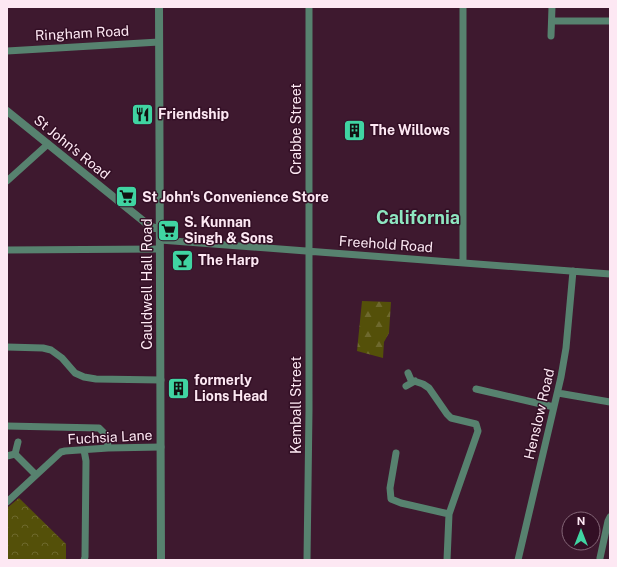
<svg xmlns="http://www.w3.org/2000/svg" width="617" height="567" font-family="'Public Sans',sans-serif">
  <style>
    .forest { fill: url(#forest-firs) }
    .park { fill: url(#park-crowns) }
    .lines { fill: none; stroke-linecap: round; stroke-linejoin: round }
    .minor { stroke: #57826f; stroke-width: 7 }
    .tertiary { stroke: #57826f; stroke-width: 8 }
    .labels { text-anchor: middle; dominant-baseline: central; stroke-width: 3; stroke-linejoin: round; paint-order: stroke }
    .street-label { font-size: 14px; fill: #fde8f3; stroke: #330f25 }
    .poi-label { font-size: 14px; font-weight: bold; fill: #fde8f3; stroke: #330f25; text-anchor: start }
    .district-label { font-size: 18px; font-weight: bold; fill: #8ee6c1; stroke: #330f25 }
  </style>
  <defs>
    <pattern id="forest-firs" width="22" height="20" patternUnits="userSpaceOnUse"><rect width="22" height="20" fill="#545009"/><path d="M5 1l3.5 6h-7zM16 11l3.5 6h-7z" fill="#6e692d"/></pattern>
    <pattern id="park-crowns" width="20" height="18" patternUnits="userSpaceOnUse"><rect width="20" height="18" fill="#545009"/><path d="M2 6a3 3 0 1 1 6 0M12 15a3 3 0 1 1 6 0" fill="none" stroke="#6e692d"/></pattern>
  </defs>
  <rect width="100%" height="100%" fill="#3e192f"/>
  <path class="forest" d="M 362,301 L 391,302 L 389,333 L 384,342 L 383,358 L 357,351 Z"/>
  <path class="park" d="M 19,498 L 66,544 L 66,560 L 7,560 L 7,508 Z"/>
  <g class="lines">
    <path class="minor" d="M 463,7 L 463,263
      M 552,21 L 610,21
      M 551,36 L 552,7
      M 7,51 L 159,42
      M 7,181 L 48,144
      M 160,240 L 610,274
      M 7,250 L 160,249
      M 7,347 L 43,348 L 51,350 L 62,358 L 75,373 L 84,377 L 96,379 L 161,380
      M 408,373 L 411,380 L 423,384 L 429,388 L 447,414 L 451,418 L 476,424 L 478,431 L 449,514 L 447,560
      M 406,386 L 415,381
      M 476,389 L 554,407
      M 558,393 L 610,402
      M 7,426 L 99,428 L 107,436 L 108,448
      M 84,450 L 86,461 L 85,557 L 84,560
      M 396,453 L 390,488 L 391,499 L 401,503 L 449,514
      M 15,454 L 36,475
      M 7,456 L 15,454 L 18,442
      M 7,502 L 61,452 L 65,451 L 108,448 L 161,447
      M 600,558 L 608,521 L 610,517
      M 307,560 L 309,411 L 309,7
      M 518,560 L 561,377 L 566,348 L 573,271"/>
    <path class="tertiary" d="M 159,7 L 161,560
      M 7,111 L 147,224 L 154,228 L 160,228"/>
  </g>
  <defs>
    <symbol id="restaurant-square" viewBox="-11 -11 22 22"><rect x="-9" y="-9" width="18" height="18" rx="4" fill="#40d4a2" stroke="#330f25"/><path d="M-5-6h1v4h1v-4h1v4h1v-4h1v5L-1.5 .5V6h-2V.5L-5-1ZM5-6V6H3V1.5H1.5Q1.5-4 5-6Z" fill="#111"/></symbol>
    <symbol id="building-square" viewBox="-11 -11 22 22"><rect x="-9" y="-9" width="18" height="18" rx="4" fill="#40d4a2" stroke="#330f25"/><path d="M-4-6H4V6H1V3H-1V6H-4ZM-2.5-4.3h1.7v1.8h-1.7ZM.8-4.3h1.7v1.8H.8ZM-2.5-1h1.7V.8h-1.7ZM.8-1h1.7V.8H.8Z" fill="#111"/></symbol>
    <symbol id="supermarket-square" viewBox="-11 -11 22 22"><rect x="-9" y="-9" width="18" height="18" rx="4" fill="#40d4a2" stroke="#330f25"/><path d="M-6-5.5h2.5l.6 2H6L4.5 2H-2.5L-4.4-4H-6ZM-1.5 3.2a1.3 1.3 0 1 0 .1 0ZM3 3.2a1.3 1.3 0 1 0 .1 0Z" fill="#111"/></symbol>
    <symbol id="bar-square" viewBox="-11 -11 22 22"><rect x="-9" y="-9" width="18" height="18" rx="4" fill="#40d4a2" stroke="#330f25"/><path d="M-6-5H6L.8 .8V4.5H3.5V6h-7V4.5H-.8V.8Z" fill="#111"/></symbol>
  </defs>
  <g fill-rule="evenodd">
    <use href="#restaurant-square" x="130" y="102" width="25" height="25"/>
    <use href="#building-square" x="342" y="118" width="25" height="25"/>
    <use href="#supermarket-square" x="114" y="184" width="25" height="25"/>
    <use href="#supermarket-square" x="156" y="218" width="25" height="25"/>
    <use href="#bar-square" x="170" y="248" width="25" height="25"/>
    <use href="#building-square" x="166" y="376" width="25" height="25"/>
  </g>
  <g class="labels">
    <g class="street-label">
      <text transform="translate(82 33) rotate(-3)">Ringham Road</text>
      <text transform="translate(296 129) rotate(-90)">Crabbe Street</text>
      <text transform="translate(72 147) rotate(39)">St John's Road</text>
      <text transform="translate(386 244) rotate(4)">Freehold Road</text>
      <text transform="translate(147 284) rotate(-90)">Cauldwell Hall Road</text>
      <text transform="translate(296 405) rotate(-90)">Kemball Street</text>
      <text transform="translate(539 414) rotate(-77)">Henslow Road</text>
      <text transform="translate(110 437) rotate(-3)">Fuchsia Lane</text>
    </g>
    <g class="poi-label">
      <text x="158" y="114">Friendship</text>
      <text x="370" y="130">The Willows</text>
      <text x="142" y="197">St John's Convenience Store</text>
      <text x="184" y="222">S. Kunnan<tspan x="184" dy="16">Singh &amp; Sons</tspan></text>
      <text x="198" y="260">The Harp</text>
      <text x="194" y="380">formerly<tspan x="194" dy="16">Lions Head</tspan></text>
    </g>
    <g class="district-label">
      <text x="418" y="217">California</text>
    </g>
  </g>
  <rect width="617" height="567" fill="none" stroke="#fde8f3" stroke-width="16"/>
  <g transform="translate(581 531)"><circle r="19" fill="#330f25" stroke="#846677"/>
  <path d="M0-3L7 15L0 10L-7 15Z" fill="#40d4a2"/>
  <text y="-6" font-size="11" font-weight="bold" text-anchor="middle" fill="#fde8f3">N</text>
  </g>
</svg>
